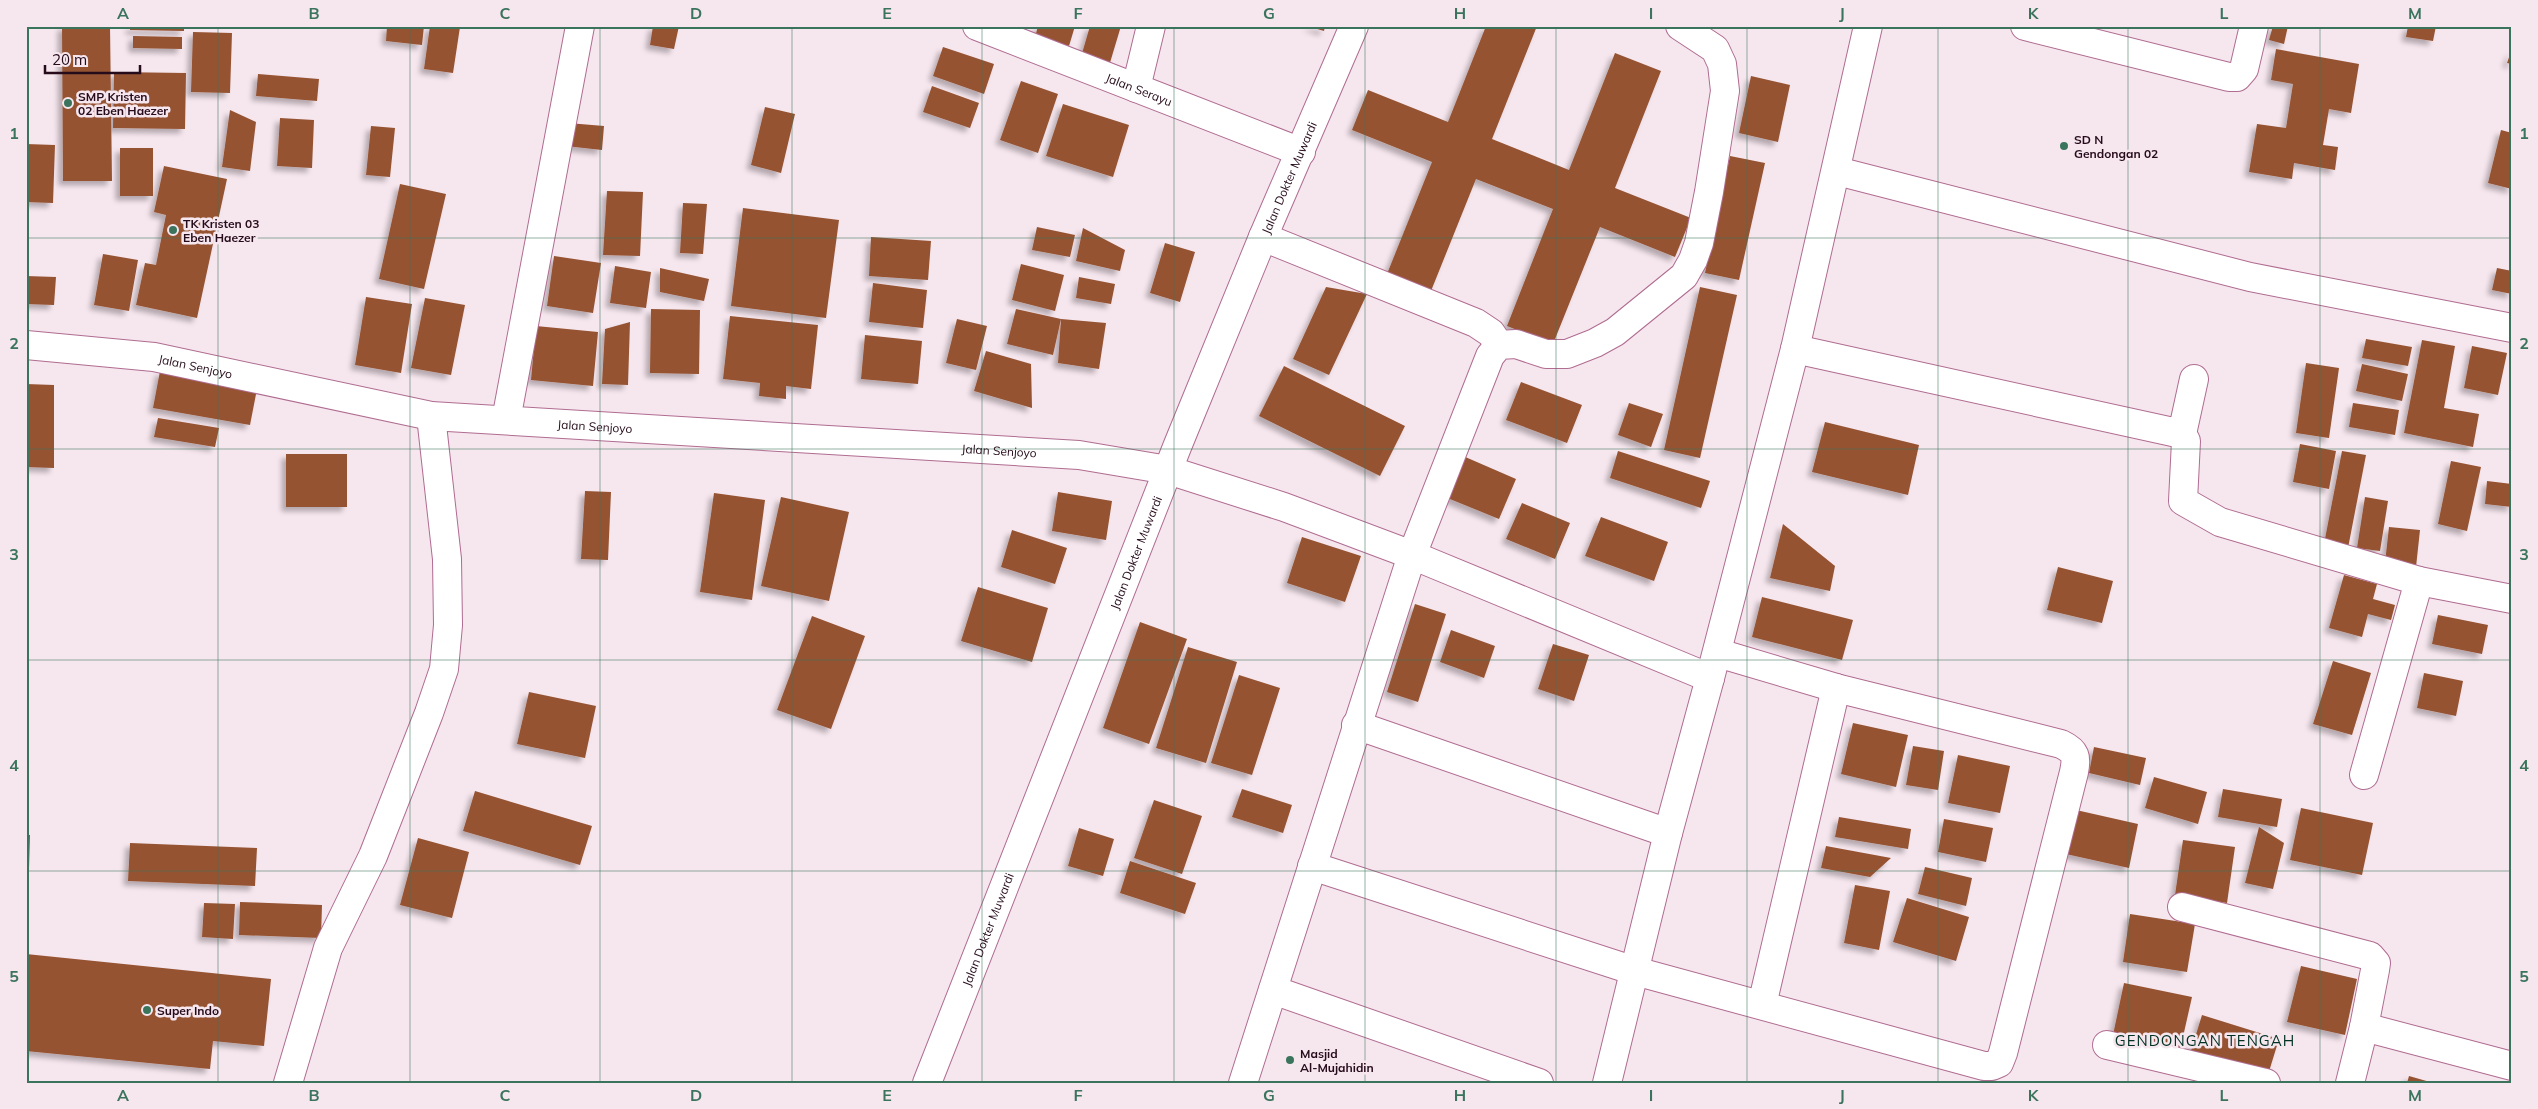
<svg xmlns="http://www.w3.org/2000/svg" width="2538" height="1109" font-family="Mulish,sans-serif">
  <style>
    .building { fill: #955332; filter: url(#shadow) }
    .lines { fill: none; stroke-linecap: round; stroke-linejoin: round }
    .minor-casing { stroke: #b06c91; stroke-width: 30 }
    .minor { stroke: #fff; stroke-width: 28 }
    .grid { fill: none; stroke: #3a745d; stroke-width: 1; stroke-opacity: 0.55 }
    .poi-dot { fill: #3a745d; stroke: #f6e6ee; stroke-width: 2 }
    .labels { text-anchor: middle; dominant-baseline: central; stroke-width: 5; stroke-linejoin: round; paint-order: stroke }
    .street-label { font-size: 12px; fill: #260c1b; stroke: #f6e6ee }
    .poi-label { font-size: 12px; font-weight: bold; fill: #260c1b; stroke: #f6e6ee; text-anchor: start }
    .quarter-label { font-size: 15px; letter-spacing: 1px; fill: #003222; stroke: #f6e6ee }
    .neatline { fill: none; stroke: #3a745d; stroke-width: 2 }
    .grid-label { font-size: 16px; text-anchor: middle; font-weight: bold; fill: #3a745d }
  </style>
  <defs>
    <filter id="shadow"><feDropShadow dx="-4.5" dy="4.5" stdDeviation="2.5" flood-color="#0004"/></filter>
  </defs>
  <rect width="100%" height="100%" fill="#f6e6ee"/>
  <path class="building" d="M 62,26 L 110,26 L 112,181 L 63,181 Z
    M 130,26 L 184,26 L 184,31 L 130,30 Z
    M 387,26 L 424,26 L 422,45 L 386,41 Z
    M 430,26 L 460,27 L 453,73 L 424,69 Z
    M 653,26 L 679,26 L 674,49 L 650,45 Z
    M 1038,26 L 1075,26 L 1069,46 L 1035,37 Z
    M 1090,26 L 1121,26 L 1109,66 L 1081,57 Z
    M 1307,26 L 1325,26 L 1324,31 Z
    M 1486,26 L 1537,26 L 1492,139 L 1569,170 L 1615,53 L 1661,71 L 1615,188 L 1691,218 L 1675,257 L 1600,227 L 1553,344 L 1507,326 L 1553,209 L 1476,179 L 1431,291 L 1387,274 L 1432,162 L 1352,130 L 1368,90 L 1448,122 Z
    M 2273,26 L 2288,26 L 2284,44 L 2269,40 Z
    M 2408,26 L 2436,26 L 2433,41 L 2406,37 Z
    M 193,32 L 232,33 L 230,93 L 191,92 Z
    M 133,36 L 182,37 L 182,49 L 133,48 Z
    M 943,47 L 994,64 L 984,94 L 933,76 Z
    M 2276,49 L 2359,64 L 2351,113 L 2329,109 L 2323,145 L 2338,147 L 2335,170 L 2294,163 L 2292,179 L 2249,172 L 2257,124 L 2286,128 L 2293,84 L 2271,80 Z
    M 2512,49 L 2512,64 L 2507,63 Z
    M 114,72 L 186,73 L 185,129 L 113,128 Z
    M 258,74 L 319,79 L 317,101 L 256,96 Z
    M 1751,76 L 1790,85 L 1778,142 L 1739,133 Z
    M 1021,81 L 1058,94 L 1038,153 L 1000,140 Z
    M 932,86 L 979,103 L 970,128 L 923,112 Z
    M 1063,104 L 1129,125 L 1113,177 L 1046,156 Z
    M 765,107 L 795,114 L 781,173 L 751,165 Z
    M 230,110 L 256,122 L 250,171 L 222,167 Z
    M 280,118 L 314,120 L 312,168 L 277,166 Z
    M 568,123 L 604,126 L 602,150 L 566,146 Z
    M 371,126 L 395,128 L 390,177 L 366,175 Z
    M 2501,130 L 2512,133 L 2512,189 L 2488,183 Z
    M 26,144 L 55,145 L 53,203 L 26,202 Z
    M 120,148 L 153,148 L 153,196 L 120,196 Z
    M 1730,156 L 1765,163 L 1739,280 L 1705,273 Z
    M 164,166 L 227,179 L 197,318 L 136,305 L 145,263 L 156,265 L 166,215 L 154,212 Z
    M 400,184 L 446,194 L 424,289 L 379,279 Z
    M 607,191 L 643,192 L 640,256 L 603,255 Z
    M 683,203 L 707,204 L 703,254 L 680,253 Z
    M 743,208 L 839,220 L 826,318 L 731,306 Z
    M 1037,227 L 1075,235 L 1070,257 L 1032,250 Z
    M 1083,228 L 1125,250 L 1120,271 L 1076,261 Z
    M 871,237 L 931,241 L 928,280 L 869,276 Z
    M 1165,243 L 1195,252 L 1180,302 L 1150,293 Z
    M 103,254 L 138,260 L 129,311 L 94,305 Z
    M 554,256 L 601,263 L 593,313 L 547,306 Z
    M 1021,264 L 1064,275 L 1055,311 L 1012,300 Z
    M 615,266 L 651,272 L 646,308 L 610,303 Z
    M 660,268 L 709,279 L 704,301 L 660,292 Z
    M 2497,268 L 2512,271 L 2512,294 L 2492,290 Z
    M 26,276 L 56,277 L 54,305 L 26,304 Z
    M 1079,277 L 1115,284 L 1111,304 L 1076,298 Z
    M 873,283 L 927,290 L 923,328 L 869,322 Z
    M 1326,287 L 1367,294 L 1329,375 L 1293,359 Z
    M 1700,287 L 1737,295 L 1700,458 L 1664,450 Z
    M 366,297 L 412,304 L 401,373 L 355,365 Z
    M 425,298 L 465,305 L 451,375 L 411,368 Z
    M 651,309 L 700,310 L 699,374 L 650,373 Z
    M 1016,309 L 1061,319 L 1106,323 L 1099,369 L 1058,363 L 1061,319 L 1053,355 L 1007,344 Z
    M 730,316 L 818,325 L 811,389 L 786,386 L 786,399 L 759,396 L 760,383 L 723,379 Z
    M 957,319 L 987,326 L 976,370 L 946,363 Z
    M 630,322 L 628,385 L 602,384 L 605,329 Z
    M 536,326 L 598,332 L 593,386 L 531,380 Z
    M 865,335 L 922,341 L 918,384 L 861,379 Z
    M 2366,339 L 2412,347 L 2408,366 L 2362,358 Z
    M 2422,340 L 2455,346 L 2444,408 L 2479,414 L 2473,447 L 2404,433 Z
    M 2472,346 L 2507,353 L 2498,395 L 2464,388 Z
    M 986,351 L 1031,364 L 1032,408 L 974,391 Z
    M 2306,363 L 2339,368 L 2329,438 L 2296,433 Z
    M 2362,364 L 2408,374 L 2402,401 L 2356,391 Z
    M 1284,366 L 1405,426 L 1380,476 L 1259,416 Z
    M 160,371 L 257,389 L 250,425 L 153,408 Z
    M 1521,382 L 1582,405 L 1567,443 L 1506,420 Z
    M 26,384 L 54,385 L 54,468 L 26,467 Z
    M 1629,403 L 1663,414 L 1651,447 L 1618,435 Z
    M 2353,403 L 2399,410 L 2395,435 L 2349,427 Z
    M 158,418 L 219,428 L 215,447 L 154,437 Z
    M 1825,422 L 1919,445 L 1908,495 L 1812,472 Z
    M 2300,444 L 2336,451 L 2329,489 L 2293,482 Z
    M 1618,451 L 1710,481 L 1701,508 L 1610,478 Z
    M 2342,451 L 2366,455 L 2348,548 L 2324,544 Z
    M 286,454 L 347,454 L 347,507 L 286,507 Z
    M 1463,456 L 1516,479 L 1499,519 L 1445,497 Z
    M 2451,461 L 2481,467 L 2467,531 L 2438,524 Z
    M 2487,481 L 2512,484 L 2512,507 L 2485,504 Z
    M 585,491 L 611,492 L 608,560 L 581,559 Z
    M 1058,492 L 1112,501 L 1106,540 L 1052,531 Z
    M 714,493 L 765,500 L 752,600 L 700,592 Z
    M 781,497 L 849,512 L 829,601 L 761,586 Z
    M 2365,497 L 2388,501 L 2380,551 L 2357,548 Z
    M 1522,503 L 1570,523 L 1555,559 L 1506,539 Z
    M 1601,517 L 1668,542 L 1654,581 L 1585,556 Z
    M 1783,524 L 1835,566 L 1830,591 L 1770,578 Z
    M 2389,527 L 2420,530 L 2416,567 L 2385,563 Z
    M 1012,530 L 1067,548 L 1055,584 L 1001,567 Z
    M 1302,537 L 1361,556 L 1345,602 L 1287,583 Z
    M 2058,567 L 2113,581 L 2102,623 L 2047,610 Z
    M 2344,575 L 2377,584 L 2373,599 L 2395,605 L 2391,620 L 2368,614 L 2362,637 L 2329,628 Z
    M 978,587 L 1048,608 L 1032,662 L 961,641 Z
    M 1762,597 L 1853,620 L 1842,660 L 1752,637 Z
    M 1415,604 L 1446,614 L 1418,702 L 1387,692 Z
    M 2438,615 L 2488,625 L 2482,654 L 2432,644 Z
    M 812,616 L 865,636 L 831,729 L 777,710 Z
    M 1140,622 L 1187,639 L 1149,744 L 1103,728 Z
    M 1451,630 L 1495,646 L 1484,678 L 1440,662 Z
    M 1553,644 L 1589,655 L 1574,701 L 1538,689 Z
    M 1188,647 L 1237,662 L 1206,763 L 1156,748 Z
    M 2333,661 L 2371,673 L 2352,735 L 2313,724 Z
    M 2424,673 L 2463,681 L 2456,716 L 2417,708 Z
    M 1239,675 L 1280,688 L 1252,775 L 1211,763 Z
    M 529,692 L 596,706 L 585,758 L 517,744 Z
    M 1853,723 L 1908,735 L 1896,787 L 1841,774 Z
    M 1913,746 L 1944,751 L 1938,790 L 1906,785 Z
    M 2094,747 L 2146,758 L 2140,785 L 2089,773 Z
    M 1958,755 L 2010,766 L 2000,813 L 1948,803 Z
    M 2154,777 L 2207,792 L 2198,824 L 2145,808 Z
    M 1242,789 L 1292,805 L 1283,833 L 1232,817 Z
    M 2223,789 L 2282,799 L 2277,827 L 2218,817 Z
    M 475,791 L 592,826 L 580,865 L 463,831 Z
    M 1154,800 L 1202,816 L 1182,874 L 1134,858 Z
    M 2301,808 L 2373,823 L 2362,875 L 2290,860 Z
    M 2076,810 L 2138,824 L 2129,868 L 2066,854 Z
    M 1839,817 L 1911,829 L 1908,849 L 1835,837 Z
    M 1944,819 L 1993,828 L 1986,862 L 1938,852 Z
    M 2259,827 L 2284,843 L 2273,889 L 2245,883 Z
    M 1079,828 L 1114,839 L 1103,876 L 1068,866 Z
    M 26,835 L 30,835 L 29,868 L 26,868 Z
    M 418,838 L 469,852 L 452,918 L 400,905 Z
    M 2183,840 L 2235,847 L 2227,903 L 2175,895 Z
    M 130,843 L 257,848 L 255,886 L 128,881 Z
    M 1826,846 L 1891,858 L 1870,877 L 1821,868 Z
    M 1130,861 L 1196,883 L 1185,914 L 1120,893 Z
    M 1925,867 L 1972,878 L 1966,906 L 1918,894 Z
    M 1855,885 L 1890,891 L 1879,950 L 1844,943 Z
    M 1907,898 L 1969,917 L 1956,961 L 1893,942 Z
    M 240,902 L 322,905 L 321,938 L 239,935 Z
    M 204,903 L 235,904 L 233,939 L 202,937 Z
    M 2130,914 L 2195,924 L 2187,972 L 2123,962 Z
    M 26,954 L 271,979 L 264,1046 L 213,1041 L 210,1069 L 26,1051 Z
    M 2301,966 L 2357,979 L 2345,1035 L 2287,1022 Z
    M 2124,983 L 2192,997 L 2180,1050 L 2113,1035 Z
    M 2202,1015 L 2279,1039 L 2267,1078 L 2190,1054 Z
    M 2409,1076 L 2430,1082 L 2430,1083 L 2407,1083 Z"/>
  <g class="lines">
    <defs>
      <g id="minor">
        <path id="s1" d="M 977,26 L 1301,152"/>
        <path d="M 2025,26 L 2229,77 L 2237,77 L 2244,69 L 2254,26"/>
        <path d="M 1136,88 L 1151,26"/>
        <path d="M 1837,171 L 2250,277 L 2512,328"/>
        <path d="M 1263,237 L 1476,323 L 1491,333 L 1499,345"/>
        <path id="s2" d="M 26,345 L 154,357 L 431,416 L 1079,455 L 1168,470 L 1284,507 L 1412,555 L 1710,678 L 1795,349 L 1868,26"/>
        <path d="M 1795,349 L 2182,434 L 2194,379"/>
        <path d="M 506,420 L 580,26"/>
        <path d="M 2182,434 L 2186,441 L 2183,501 L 2220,522 L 2419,581 L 2512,599"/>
        <path d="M 1718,653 L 1836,688"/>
        <path d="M 1356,725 L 1668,833"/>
        <path d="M 2364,775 L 2419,581"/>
        <path d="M 1312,866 L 1635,971 L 1984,1066 L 1992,1066 L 1999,1063 L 2003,1053 L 2074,772 C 2077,757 2076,751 2061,744 L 1836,688 L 1762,1005"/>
        <path d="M 2182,907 L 2370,956 L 2376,963 L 2375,970 L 2364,1027"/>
        <path d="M 1273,990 L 1539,1083"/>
        <path d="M 2107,1045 L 2266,1083"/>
        <path d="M 288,1083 L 328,948 L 373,856 L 429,713 L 444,669 L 448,625 L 447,559 L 431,416"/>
        <path id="s3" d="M 927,1083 L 1177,447 L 1263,237 L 1354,26"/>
        <path d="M 1243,1083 L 1412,555 L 1490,356 L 1499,345 L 1516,344 L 1546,354 L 1567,354 L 1595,343 L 1615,332 L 1684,276 L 1693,260 L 1699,243 L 1709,192 L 1725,91 L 1722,64 L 1715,49 L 1680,26"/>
        <path d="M 1607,1083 L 1668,833 L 1710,678"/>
        <path d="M 2350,1083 L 2364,1027 L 2512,1066"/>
      </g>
    </defs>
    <use href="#minor" class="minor-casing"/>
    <use href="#minor" class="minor"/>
  </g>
  <path class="grid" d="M 218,26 L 218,1083M 410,26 L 410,1083M 600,26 L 600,1083M 792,26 L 792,1083M 982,26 L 982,1083M 1174,26 L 1174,1083M 1365,26 L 1365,1083M 1556,26 L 1556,1083M 1747,26 L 1747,1083M 1938,26 L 1938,1083M 2128,26 L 2128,1083M 2320,26 L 2320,1083M 26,238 L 2512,238M 26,449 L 2512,449M 26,660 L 2512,660M 26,871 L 2512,871"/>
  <g class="poi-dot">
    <circle cx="68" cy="103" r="5"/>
    <circle cx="2064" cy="146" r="5"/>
    <circle cx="173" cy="230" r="5"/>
    <circle cx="147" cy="1010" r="5"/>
    <circle cx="1290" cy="1060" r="5"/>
  </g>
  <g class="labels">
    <g class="street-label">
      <text stroke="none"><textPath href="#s1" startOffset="174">Jalan Serayu</textPath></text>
      <text stroke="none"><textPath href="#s3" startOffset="975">Jalan Dokter Muwardi</textPath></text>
      <text stroke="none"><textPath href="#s2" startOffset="171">Jalan Senjoyo</textPath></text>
      <text stroke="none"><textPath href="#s2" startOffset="576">Jalan Senjoyo</textPath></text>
      <text stroke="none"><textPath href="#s2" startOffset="981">Jalan Senjoyo</textPath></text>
      <text stroke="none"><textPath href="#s3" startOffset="570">Jalan Dokter Muwardi</textPath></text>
      <text stroke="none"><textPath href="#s3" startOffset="165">Jalan Dokter Muwardi</textPath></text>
    </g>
    <g class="poi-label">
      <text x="78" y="96">SMP Kristen<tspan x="78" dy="14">02 Eben Haezer</tspan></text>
      <text x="2074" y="139">SD N<tspan x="2074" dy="14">Gendongan 02</tspan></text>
      <text x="183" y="223">TK Kristen 03<tspan x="183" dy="14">Eben Haezer</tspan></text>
      <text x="157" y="1010">Super Indo</text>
      <text x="1300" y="1053">Masjid<tspan x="1300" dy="14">Al-Mujahidin</tspan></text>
    </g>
    <g class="quarter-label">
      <text x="2205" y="1040">GENDONGAN TENGAH</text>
    </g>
  </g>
  <rect width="2538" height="1109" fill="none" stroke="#f6e6ee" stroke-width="55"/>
  <path d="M45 65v8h95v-8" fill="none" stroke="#260c1b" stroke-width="2.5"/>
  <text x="52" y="65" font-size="15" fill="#260c1b" stroke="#f6e6ee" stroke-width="4" paint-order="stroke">20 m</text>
  <rect x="28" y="28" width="2482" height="1054" class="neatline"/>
  <g class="grid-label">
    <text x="123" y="19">A</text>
    <text x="314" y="19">B</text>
    <text x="505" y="19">C</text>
    <text x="696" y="19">D</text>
    <text x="887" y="19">E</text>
    <text x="1078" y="19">F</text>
    <text x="1269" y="19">G</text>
    <text x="1460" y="19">H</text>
    <text x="1651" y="19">I</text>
    <text x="1842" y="19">J</text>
    <text x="2033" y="19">K</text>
    <text x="2224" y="19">L</text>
    <text x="2415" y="19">M</text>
    <text x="14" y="139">1</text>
    <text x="2524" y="139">1</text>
    <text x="14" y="349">2</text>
    <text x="2524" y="349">2</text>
    <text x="14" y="560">3</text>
    <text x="2524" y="560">3</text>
    <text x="14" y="771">4</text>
    <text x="2524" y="771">4</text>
    <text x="14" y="982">5</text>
    <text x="2524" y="982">5</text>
    <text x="123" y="1101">A</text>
    <text x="314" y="1101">B</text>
    <text x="505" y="1101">C</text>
    <text x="696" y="1101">D</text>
    <text x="887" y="1101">E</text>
    <text x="1078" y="1101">F</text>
    <text x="1269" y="1101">G</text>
    <text x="1460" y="1101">H</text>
    <text x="1651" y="1101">I</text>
    <text x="1842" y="1101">J</text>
    <text x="2033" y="1101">K</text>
    <text x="2224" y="1101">L</text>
    <text x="2415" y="1101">M</text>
  </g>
</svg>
